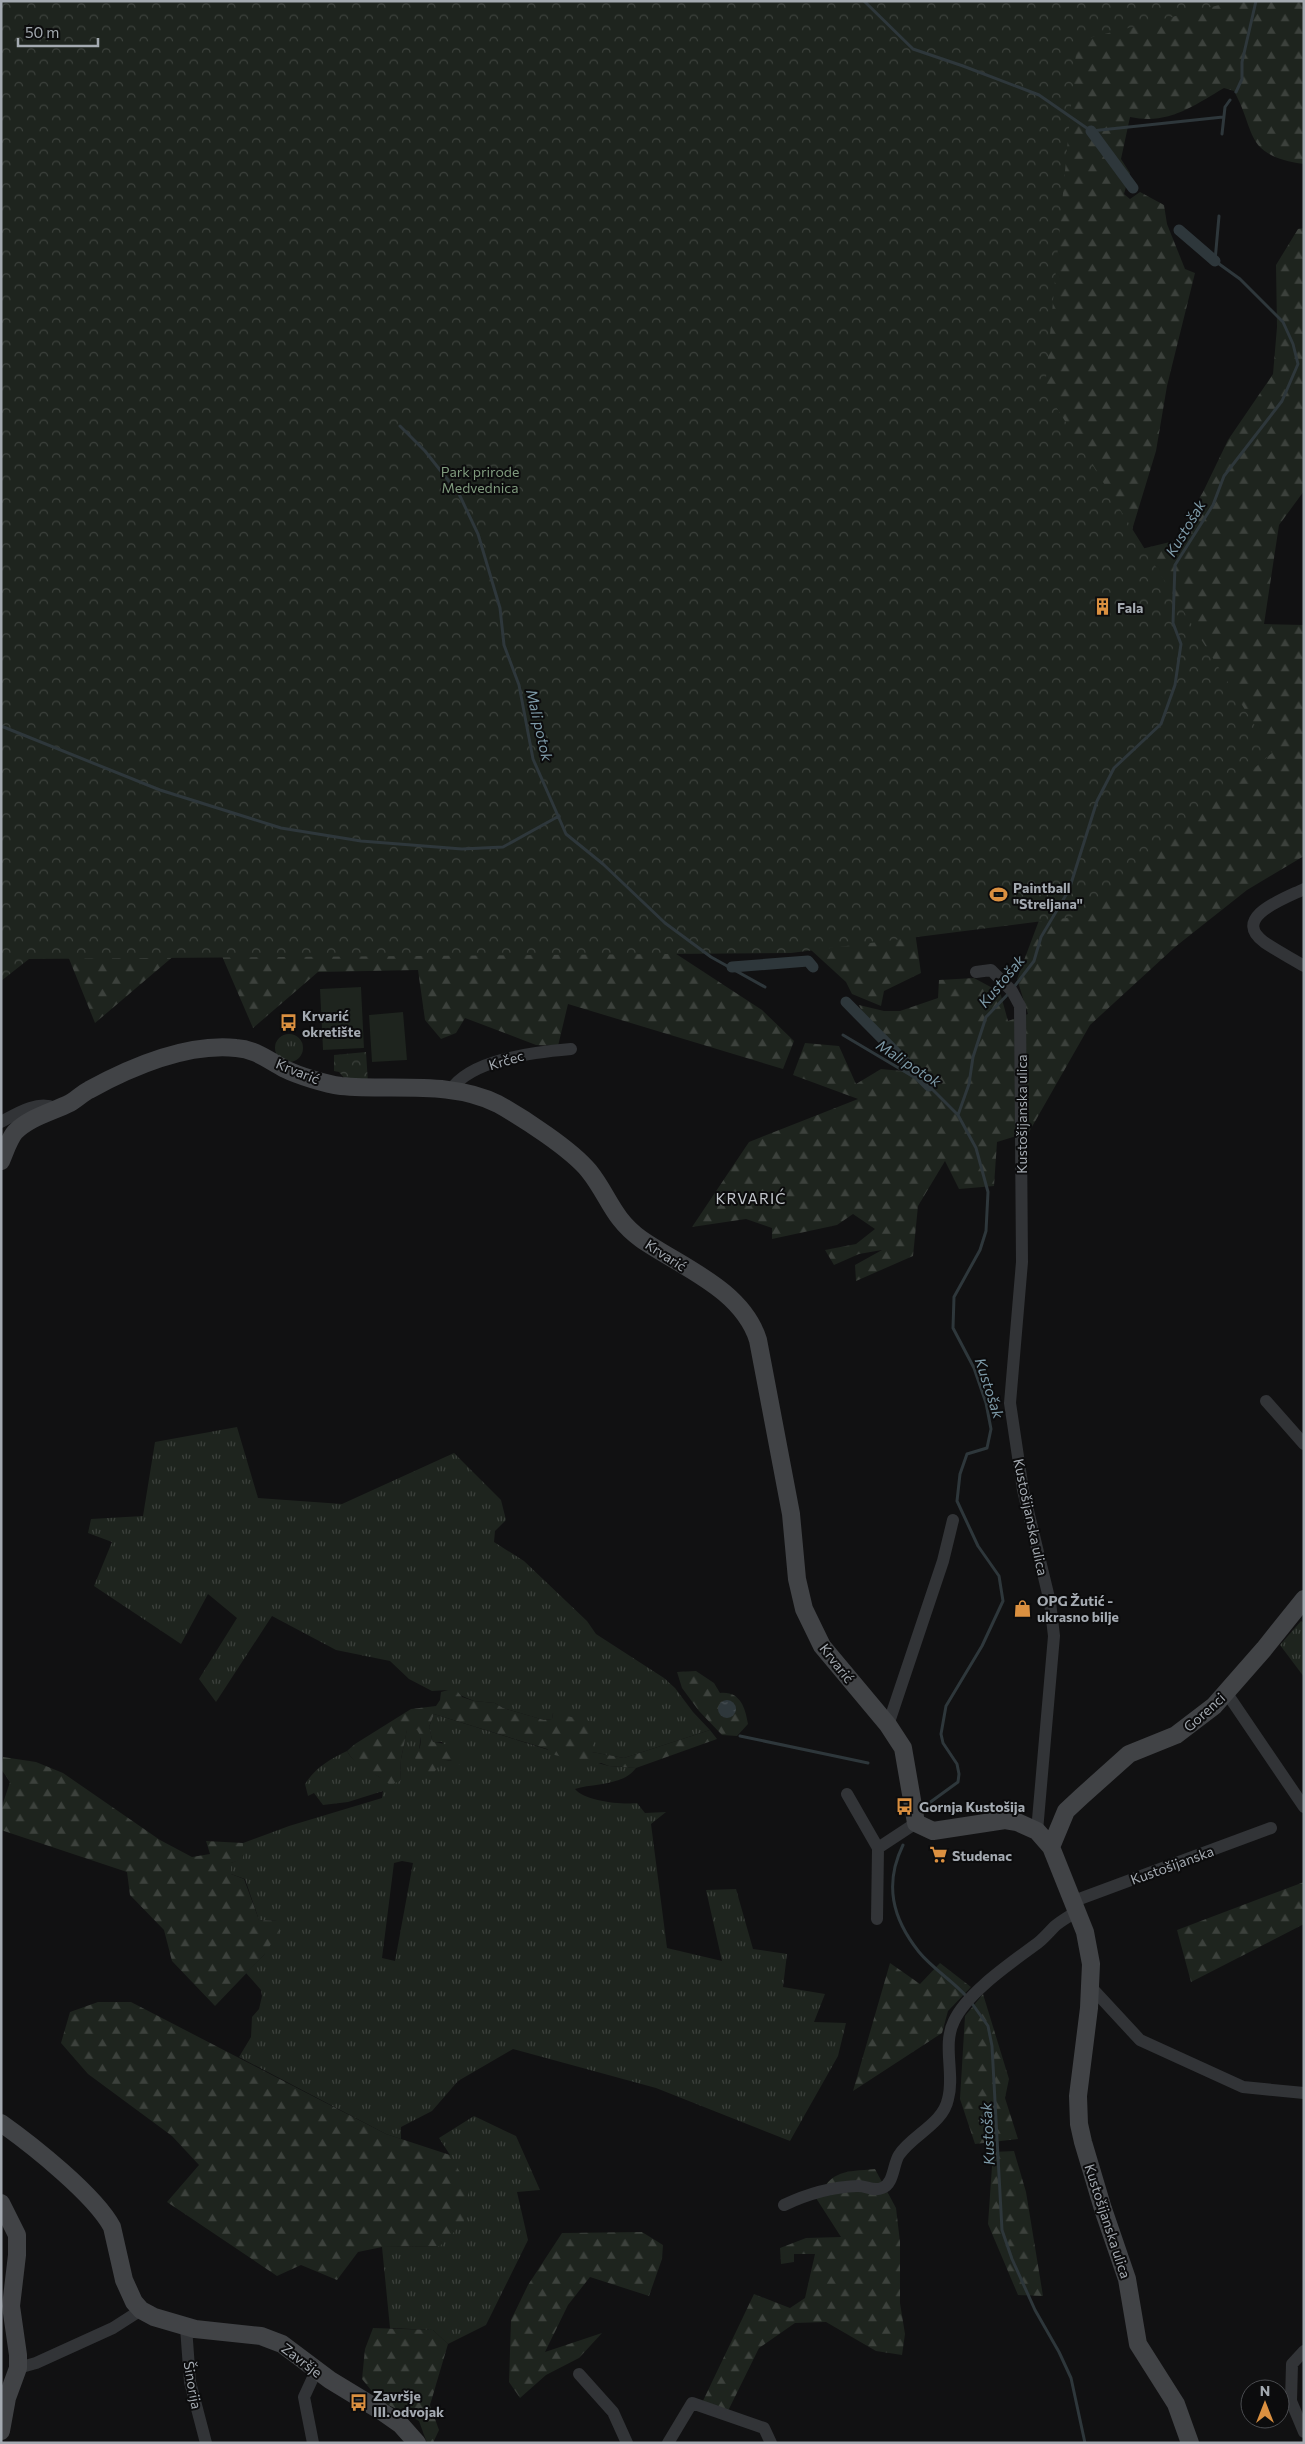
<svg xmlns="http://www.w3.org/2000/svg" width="1305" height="2444" font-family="Commissioner,sans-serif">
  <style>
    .grass { fill: url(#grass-tufts); fill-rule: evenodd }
    .forest { fill: url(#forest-firs) }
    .park { fill: url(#park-crowns) }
    .pitch { fill: #1e241e }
    .water { fill: url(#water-ripples) }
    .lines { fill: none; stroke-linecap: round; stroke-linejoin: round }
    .stream { stroke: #2e373b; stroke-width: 3 }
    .canal { stroke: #2e373b; stroke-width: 11 }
    .street { stroke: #323437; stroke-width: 12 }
    .secondary { stroke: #414346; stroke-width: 18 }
    .labels { text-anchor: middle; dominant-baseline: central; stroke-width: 4; stroke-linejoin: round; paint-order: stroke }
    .park-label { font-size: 14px; fill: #7f9a7d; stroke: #0c0c0d }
    .poi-label { font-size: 14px; font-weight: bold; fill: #a4aab1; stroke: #0c0c0d; text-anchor: start }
    .street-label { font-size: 14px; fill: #a4aab1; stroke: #0c0c0d }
    .water-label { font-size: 15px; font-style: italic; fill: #7e9ba9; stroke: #0c0c0d }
    .neighbourhood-label { font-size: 15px; letter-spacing: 1px; fill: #c4c8ce; stroke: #0c0c0d }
  </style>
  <defs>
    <pattern id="grass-tufts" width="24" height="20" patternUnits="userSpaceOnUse" patternTransform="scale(1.25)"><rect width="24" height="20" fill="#1e241e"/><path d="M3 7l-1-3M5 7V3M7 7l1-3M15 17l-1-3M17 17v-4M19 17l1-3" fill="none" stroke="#3c413c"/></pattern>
    <pattern id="forest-firs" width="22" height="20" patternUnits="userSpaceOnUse" patternTransform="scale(1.25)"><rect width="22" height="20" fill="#1e241e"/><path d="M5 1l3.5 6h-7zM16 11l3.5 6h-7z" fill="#3c413c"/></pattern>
    <pattern id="park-crowns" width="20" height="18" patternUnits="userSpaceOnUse" patternTransform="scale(1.25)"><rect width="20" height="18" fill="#1e241e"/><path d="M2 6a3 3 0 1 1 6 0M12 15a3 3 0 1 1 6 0" fill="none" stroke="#3c413c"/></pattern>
    <pattern id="water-ripples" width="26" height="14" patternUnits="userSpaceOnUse" patternTransform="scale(1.25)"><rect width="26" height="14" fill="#2e373b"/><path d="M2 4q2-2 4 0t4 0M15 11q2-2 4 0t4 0" fill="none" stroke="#495155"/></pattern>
  </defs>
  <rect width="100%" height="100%" fill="#111112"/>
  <path class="grass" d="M275 1048a14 14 0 1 1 28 0a14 14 0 1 1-28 0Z
    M 237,1427 L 258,1498 L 342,1504 L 454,1453 L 501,1500 L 506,1520 L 495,1531 L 494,1542 L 524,1561 L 587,1621 L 596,1634 L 664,1678 L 675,1688 L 693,1712 L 710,1730 L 624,1758 L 592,1752 L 553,1713 L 552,1719 L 544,1720 L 503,1708 L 495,1703 L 474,1701 L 448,1690 L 432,1691 L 409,1679 L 390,1661 L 336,1650 L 272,1616 L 216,1702 L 199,1679 L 237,1618 L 208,1594 L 181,1644 L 94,1586 L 112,1542 L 88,1533 L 91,1519 L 143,1516 L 155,1442 Z
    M 1301,1621 L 1304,1623 L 1304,1677 L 1280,1645 Z
    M 434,1714 L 552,1751 L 609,1766 L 636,1768 C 623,1786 594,1783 575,1789 C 584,1801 622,1805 637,1803 L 645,1813 L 666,1812 L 651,1824 L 667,1948 L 722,1961 L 706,1890 L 736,1889 L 753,1949 L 787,1954 L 783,1987 L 825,1994 L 814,2022 L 846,2023 L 838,2056 L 790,2141 L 656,2088 L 513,2049 L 458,2081 L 432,2111 L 401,2127 L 401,2139 L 386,2134 L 239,2057 L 251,2037 L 252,2017 L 259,2009 L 262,1996 L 261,1990 L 246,1973 L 264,1955 L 278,1921 L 259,1920 L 245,1879 L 231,1874 L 231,1863 L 243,1858 L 243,1843 L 289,1826 L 382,1798 L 383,1791 L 348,1802 L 323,1805 L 314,1793 L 308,1796 L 305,1784 C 315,1768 330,1759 347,1751 C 353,1762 359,1762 368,1769 C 381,1779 383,1780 400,1781 L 401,1759 L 407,1729 L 417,1730 L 421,1735 L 419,1750 L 439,1763 L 445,1760 L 454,1761 L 442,1742 L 433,1742 C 431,1738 431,1732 429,1727 ZM 402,1861 L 413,1863 L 395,1961 L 382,1958 L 394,1863 Z
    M 474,2116 L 516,2136 L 540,2190 L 517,2192 L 528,2240 L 486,2325 L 448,2344 L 433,2330 L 390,2328 L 382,2247 L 440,2246 L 450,2155 L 439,2138 Z"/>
  <path class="forest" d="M 1,1 L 1304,1 L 1304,164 C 1243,155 1257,133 1234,91 L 1224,88 C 1193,106 1169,125 1130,117 L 1121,159 L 1130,173 L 1124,194 L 1130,199 L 1140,192 L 1164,205 L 1167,224 L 1185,269 L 1195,273 L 1167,386 L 1156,451 L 1125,553 L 1174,541 L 1203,492 L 1228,440 L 1273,374 L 1277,327 L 1276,265 L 1298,229 L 1304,228 L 1304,491 L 1279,525 L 1264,624 L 1304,625 L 1304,856 L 1247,890 L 1175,947 L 1090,1025 L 1029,1132 L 997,1142 L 994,1186 L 959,1189 L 945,1161 L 918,1206 L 913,1256 L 856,1281 L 855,1265 L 882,1250 L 859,1254 L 834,1265 L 825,1250 L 856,1244 L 875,1229 L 853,1214 L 837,1225 L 772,1239 L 772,1228 L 746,1219 L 692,1227 L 749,1142 L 858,1099 L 793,1075 L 805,1043 L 839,1046 L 856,1084 L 881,1069 L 902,1071 L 909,1059 L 863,1014 L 859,1005 L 884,1011 L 900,1011 L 938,998 L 939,980 L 974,978 L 1000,992 L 1008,1021 L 1028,1014 L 1017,979 L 1056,875 L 915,932 L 921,973 L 884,991 L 881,1006 L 852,994 L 846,982 L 811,950 L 664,946 L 762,1010 L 794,1041 L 783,1069 L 568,1004 L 558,1046 L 536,1045 L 465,1018 L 456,1033 L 441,1039 L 425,1020 L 418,970 L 318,972 L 253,1028 L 209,926 L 95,1023 L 34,872 Z
    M 696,1671 L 714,1683 L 720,1693 C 740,1691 745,1707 748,1724 L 737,1736 L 722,1735 L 699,1711 L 682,1688 L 677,1672 Z
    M 448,1690 L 457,1691 L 462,1697 L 474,1701 L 495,1703 L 503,1708 L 544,1720 L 552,1719 L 553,1713 L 594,1722 L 592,1752 L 624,1758 L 710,1730 L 717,1739 L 636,1768 L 609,1766 L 601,1763 L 594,1765 L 555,1755 L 547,1749 L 434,1714 L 429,1727 C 431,1731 431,1738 433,1742 C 447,1743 456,1747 464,1759 L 462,1763 L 458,1765 C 446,1754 439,1763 433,1775 L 423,1774 L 415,1758 C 420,1748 424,1740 417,1730 L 407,1730 L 401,1759 L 400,1781 L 390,1785 C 377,1773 356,1768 347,1751 L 355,1744 L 411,1709 L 436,1706 L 440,1700 L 441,1692 Z
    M 3,1757 L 36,1762 L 63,1773 L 160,1840 L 192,1857 L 210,1854 L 206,1841 L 243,1843 L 243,1859 L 231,1863 L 231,1874 L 244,1879 L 259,1920 L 278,1921 L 280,1930 L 264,1955 L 215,2006 L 172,1961 L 164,1930 L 130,1895 L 127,1872 L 1,1830 L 1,1809 L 10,1782 L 1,1769 Z
    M 1304,1882 L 1304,1924 L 1191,1982 L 1177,1930 Z
    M 890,1963 L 920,1984 L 940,1963 L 971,1987 L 948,2011 L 942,2033 L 853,2091 Z
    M 983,1994 L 1009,2079 L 1005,2098 L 1018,2139 L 975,2144 L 960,2099 L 965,2016 Z
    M 98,2002 L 131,2002 L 386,2134 L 450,2155 L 469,2188 L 464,2222 L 440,2246 L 382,2247 L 358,2252 L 337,2280 L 301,2265 L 277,2276 L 167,2202 L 199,2165 L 172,2136 L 88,2074 L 61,2043 L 70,2012 Z
    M 1014,2151 L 1026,2192 L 1043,2296 L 1018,2295 L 988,2224 L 993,2152 Z
    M 875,2169 L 896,2208 L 900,2242 L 900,2303 L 905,2334 L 902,2355 L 876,2351 L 826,2322 L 795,2323 L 759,2348 L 726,2415 L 701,2405 L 754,2294 L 790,2308 L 805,2298 L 815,2254 L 794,2254 L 794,2262 L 781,2264 L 780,2248 L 806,2238 L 841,2237 L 816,2198 C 834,2169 844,2172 875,2169 Z
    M 642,2232 L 663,2245 L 662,2259 L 649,2296 L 590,2277 L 568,2305 L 545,2352 L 602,2333 L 579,2358 L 546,2375 L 520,2398 L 509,2382 L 511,2320 L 528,2285 L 562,2233 Z
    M 373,2328 L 433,2330 L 448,2344 L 430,2405 L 439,2430 L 433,2443 L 427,2443 L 419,2421 L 379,2400 L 362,2379 L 365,2349 Z"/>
  <path class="park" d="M 1,1 L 1235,1 L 1077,41 L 1045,389 L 1272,753 L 1082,916 L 791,953 L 29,959 L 1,981 Z
    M 366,1052 L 368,1083 L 345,1079 L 339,1072 L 334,1071 L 334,1055 Z"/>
  <path class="pitch" d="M 361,987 L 364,1048 L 323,1050 L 320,989 Z
    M 403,1012 L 407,1060 L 372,1062 L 369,1015 Z"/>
  <path class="water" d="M718 1709a9 9 0 1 1 18 0a9 9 0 1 1-18 0Z"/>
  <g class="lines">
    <path class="stream" d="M 864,1 L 913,49 L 963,66 L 1039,95 L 1091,131 L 1223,117
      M 1236,92 L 1242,79 L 1242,62 L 1256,1
      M 1222,134 L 1225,107 L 1230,100
      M 400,426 L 425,451 L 459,494 L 478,534 L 500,608 L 504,645 L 519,685 L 533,759 L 566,834 L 603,864 L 665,923 L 711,957 L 765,987
      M 1,726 L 160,790 L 281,828 L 361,841 L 462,849 L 503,847 L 559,816
      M 1014,987 L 1034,961 L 1041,937 L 1069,890 L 1097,801 L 1114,768 L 1161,724 L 1175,685 L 1181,644 L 1173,623 L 1175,565 L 1213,505 L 1224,476 L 1282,401 L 1298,364 L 1293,344 L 1283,322 L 1240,279 L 1215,261 L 1219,216
      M 843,1035 L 929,1086 L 958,1115
      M 740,1736 L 868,1763
      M 924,1811 L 925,1806 L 958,1782 L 959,1774 L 957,1764 L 943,1743 L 941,1734 L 946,1706 L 982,1646 L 1003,1601 L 999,1576 L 978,1546 L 957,1501 L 960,1474 L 967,1454 L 987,1448 L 991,1429 L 986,1403 L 974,1368 L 953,1328 L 954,1297 L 980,1250 L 986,1231 L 988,1192 L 976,1148 L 958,1115 L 969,1084 L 973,1057 L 986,1017 L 1010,992
      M 903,1845 C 884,1884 892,1918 919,1952 C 933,1969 953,1981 967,1997
      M 971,2002 L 988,2026 L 992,2046 L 1002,2230 L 1012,2259 L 1035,2310 L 1059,2352 L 1071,2378 L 1085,2443"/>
    <path class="canal" d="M 1091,131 L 1133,188
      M 1179,230 L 1215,261
      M 732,967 L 808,961 L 813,967
      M 846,1002 L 929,1086"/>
    <path class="street" d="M 1304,889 C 1286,898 1230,917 1264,942 C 1277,951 1291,958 1304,966
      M 976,972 L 991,970 L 1012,991 L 1020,1006 L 1022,1262 L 1010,1403 L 1023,1490 L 1050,1602 L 1054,1636 L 1037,1831
      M 450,1091 C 470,1059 536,1052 571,1049
      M 1,1122 C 16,1114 37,1100 55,1108
      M 1266,1401 L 1304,1444
      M 1226,1692 L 1304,1807
      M 888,1725 L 943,1561 L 953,1520
      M 847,1794 L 878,1848 L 877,1919
      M 878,1848 L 916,1823
      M 1074,1901 L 1271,1828
      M 1090,1986 L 1140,2040 L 1243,2087 L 1304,2093
      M 784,2205 C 805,2195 832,2187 857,2186 C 865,2185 873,2192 882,2188 C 894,2184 893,2164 899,2155 C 912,2135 943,2124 948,2099 C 955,2074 942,2045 954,2021 C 967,1992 1014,1961 1039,1942 C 1045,1937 1050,1931 1055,1926 C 1062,1920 1070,1916 1077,1911
      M 186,2327 L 190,2382 L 206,2443
      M 1304,2351 L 1292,2364 L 1291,2401 L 1304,2432
      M 18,2368 L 36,2363 L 113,2328 L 141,2310
      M 579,2374 L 613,2412 L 627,2443
      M 313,2443 L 304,2397 L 316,2371
      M 668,2443 L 692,2403 L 764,2428 L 771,2443"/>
    <path class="secondary" d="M 1,1161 C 5,1152 9,1139 15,1132 C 30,1117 52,1112 70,1103 C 77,1099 83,1093 89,1090 C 131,1067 187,1043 236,1048 C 255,1049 268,1060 285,1069 C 299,1076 326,1084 341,1086 C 392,1091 451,1080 498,1104 C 523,1118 571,1149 589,1171 C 609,1196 612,1218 641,1239 C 681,1267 742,1289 758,1340 L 791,1514 L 797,1579 L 804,1609 L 822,1646 L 888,1725 L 903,1748 L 916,1823 L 933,1831 L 1005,1820 L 1017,1822 L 1037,1831 L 1051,1847 L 1085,1932 L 1091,1964 L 1089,2008 L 1078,2096 L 1079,2124 L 1083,2142 L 1103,2209 L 1127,2279 L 1138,2344 L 1176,2404 L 1190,2443
      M 1051,1847 L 1066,1811 L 1081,1797 L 1129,1754 L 1176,1735 L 1214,1706 L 1264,1649 L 1304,1599
      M 1,2123 C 32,2145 95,2195 112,2227 L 124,2280 L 134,2302 L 141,2310 L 154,2317 L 195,2329 L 261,2336 L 282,2344 L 330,2380 L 381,2411 L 401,2425 L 417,2443
      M 1,2203 L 17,2235 L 17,2255 L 11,2306 L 18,2355 L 18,2368 L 7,2398 L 1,2431"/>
  </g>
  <defs>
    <symbol id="building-bare" viewBox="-9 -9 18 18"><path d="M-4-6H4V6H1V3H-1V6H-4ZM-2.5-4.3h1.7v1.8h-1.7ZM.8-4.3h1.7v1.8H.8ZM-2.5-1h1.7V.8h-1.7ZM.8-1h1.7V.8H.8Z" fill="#db9040" stroke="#0c0c0d" stroke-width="2.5" paint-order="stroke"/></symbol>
    <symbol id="stadium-bare" viewBox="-9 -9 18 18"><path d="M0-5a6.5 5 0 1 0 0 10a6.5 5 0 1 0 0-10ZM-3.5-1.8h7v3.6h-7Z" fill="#db9040" stroke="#0c0c0d" stroke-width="2.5" paint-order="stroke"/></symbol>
    <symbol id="bus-bare" viewBox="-9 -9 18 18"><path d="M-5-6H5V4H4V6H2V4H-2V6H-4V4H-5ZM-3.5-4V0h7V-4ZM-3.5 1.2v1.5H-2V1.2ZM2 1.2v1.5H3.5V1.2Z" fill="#db9040" stroke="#0c0c0d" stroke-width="2.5" paint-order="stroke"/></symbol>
    <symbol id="shop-bare" viewBox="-9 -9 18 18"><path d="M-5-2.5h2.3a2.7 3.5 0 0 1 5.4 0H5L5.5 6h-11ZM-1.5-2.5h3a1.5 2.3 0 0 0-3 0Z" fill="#db9040" stroke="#0c0c0d" stroke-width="2.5" paint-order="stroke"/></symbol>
    <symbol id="supermarket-bare" viewBox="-9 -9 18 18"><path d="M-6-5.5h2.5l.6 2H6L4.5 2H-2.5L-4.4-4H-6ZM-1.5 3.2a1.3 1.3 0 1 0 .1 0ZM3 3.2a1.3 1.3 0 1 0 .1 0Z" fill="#db9040" stroke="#0c0c0d" stroke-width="2.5" paint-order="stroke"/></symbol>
  </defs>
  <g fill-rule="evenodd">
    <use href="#building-bare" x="1090" y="594" width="25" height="25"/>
    <use href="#stadium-bare" x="986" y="882" width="25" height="25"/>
    <use href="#bus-bare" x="276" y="1010" width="25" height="25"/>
    <use href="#shop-bare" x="1010" y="1596" width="25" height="25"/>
    <use href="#bus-bare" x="892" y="1794" width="25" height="25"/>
    <use href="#supermarket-bare" x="926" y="1842" width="25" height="25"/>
    <use href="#bus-bare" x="346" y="2390" width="25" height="25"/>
  </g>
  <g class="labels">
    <g class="park-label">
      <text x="480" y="471">Park prirode<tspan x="480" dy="16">Medvednica</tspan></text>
    </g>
    <g class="poi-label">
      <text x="1117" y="607">Fala</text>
      <text x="1013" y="887">Paintball<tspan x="1013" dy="16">"Streljana"</tspan></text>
      <text x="302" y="1015">Krvarić<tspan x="302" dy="16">okretište</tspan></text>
      <text x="1037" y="1600">OPG Žutić -<tspan x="1037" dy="16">ukrasno bilje</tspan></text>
      <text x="919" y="1806">Gornja Kustošija</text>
      <text x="952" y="1855">Studenac</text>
      <text x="373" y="2395">Završje<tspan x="373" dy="16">III. odvojak</tspan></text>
    </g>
    <g class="street-label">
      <text transform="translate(506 1060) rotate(-17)">Krčec</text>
      <text transform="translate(298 1071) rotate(22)">Krvarić</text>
      <text transform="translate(1021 1114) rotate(-90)">Kustošijanska ulica</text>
      <text transform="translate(666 1255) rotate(33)">Krvarić</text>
      <text transform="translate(1031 1517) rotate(78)">Kustošijanska ulica</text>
      <text transform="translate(837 1663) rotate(52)">Krvarić</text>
      <text transform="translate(1204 1712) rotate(-42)">Gorenci</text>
      <text transform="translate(1172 1865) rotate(-20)">Kustošijanska</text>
      <text transform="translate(1108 2221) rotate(72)">Kustošijanska ulica</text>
      <text transform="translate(302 2360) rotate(37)">Završje</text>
      <text transform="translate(193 2385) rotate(80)">Šinorija</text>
    </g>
    <g class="water-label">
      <text transform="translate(1185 528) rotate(-59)">Kustošak</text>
      <text transform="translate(540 725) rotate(77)">Mali potok</text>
      <text transform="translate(1001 981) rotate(-50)">Kustošak</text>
      <text transform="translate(909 1063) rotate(33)">Mali potok</text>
      <text transform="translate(990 1388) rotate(72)">Kustošak</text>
      <text transform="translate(987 2134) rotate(-93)">Kustošak</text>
    </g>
    <g class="neighbourhood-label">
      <text x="751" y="1198">KRVARIĆ</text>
    </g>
  </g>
  <rect width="1305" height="2444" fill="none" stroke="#a4aab1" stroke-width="5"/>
  <g transform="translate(1265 2404)"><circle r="24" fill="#0c0c0d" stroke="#494b4f"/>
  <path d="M0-4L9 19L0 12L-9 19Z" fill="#db9040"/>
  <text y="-8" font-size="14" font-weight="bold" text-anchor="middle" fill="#a4aab1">N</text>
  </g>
  <path d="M18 38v8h80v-8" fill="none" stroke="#a4aab1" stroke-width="2.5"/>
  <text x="25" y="38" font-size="15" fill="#a4aab1" stroke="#0c0c0d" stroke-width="4" paint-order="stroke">50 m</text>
</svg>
